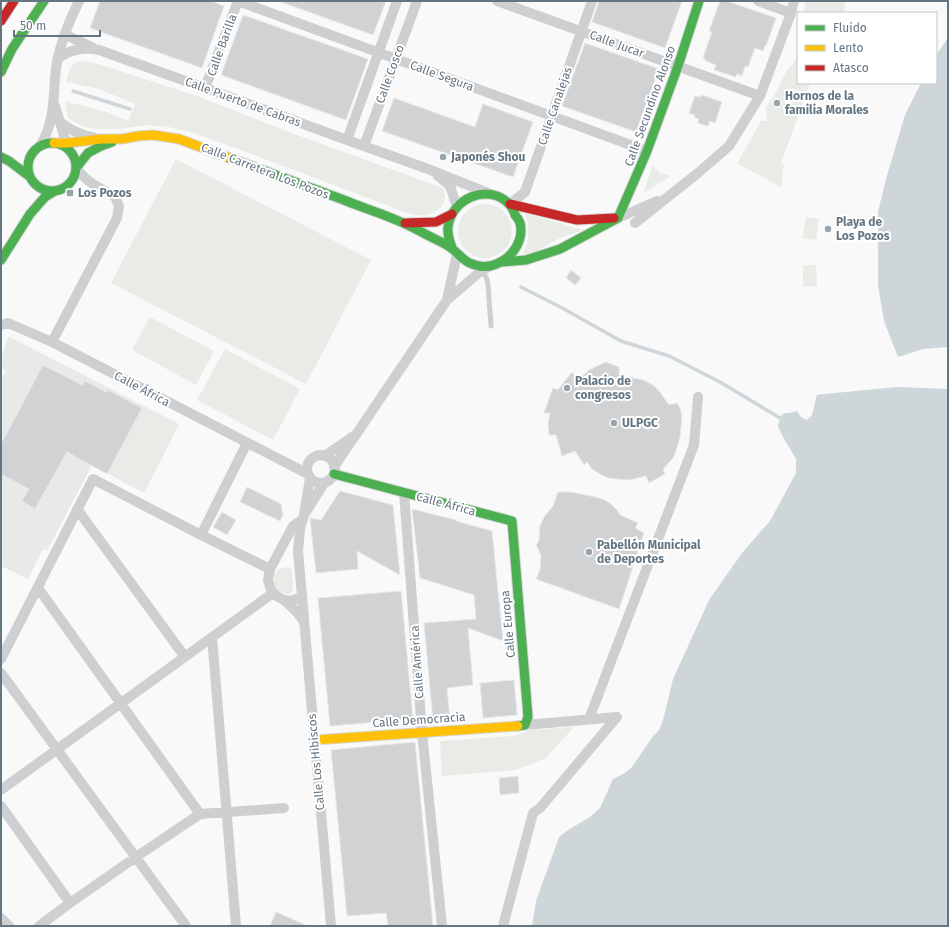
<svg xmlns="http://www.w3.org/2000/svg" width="949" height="927" font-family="'Fira Sans',sans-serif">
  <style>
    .built { fill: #e8e9e9 }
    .green { fill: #e8ebe6 }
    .water { fill: #ced6d9 }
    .pier { fill: #f9f9f9 }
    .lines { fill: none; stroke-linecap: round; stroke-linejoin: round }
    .stream { stroke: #ced6d9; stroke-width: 3.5 }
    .building { fill: #d0d2d3; stroke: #e8e8e8 }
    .fast-casing { stroke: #d5d6d7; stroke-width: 11 }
    .slow-casing { stroke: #d5d6d7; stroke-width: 11 }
    .jam-casing { stroke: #d5d6d7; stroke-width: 11 }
    .lane { stroke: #cecfd0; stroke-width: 5 }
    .street { stroke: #cecfd0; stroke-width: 10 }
    .fast { stroke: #4caf50; stroke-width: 9 }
    .slow { stroke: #ffc107; stroke-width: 9 }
    .jam { stroke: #c62828; stroke-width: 9 }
    .poi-dot { fill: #99a4ac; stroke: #fff; stroke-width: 1.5 }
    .labels { text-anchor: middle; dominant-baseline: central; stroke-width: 4; stroke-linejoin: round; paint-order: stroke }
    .street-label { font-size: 12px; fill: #657683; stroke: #fff }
    .poi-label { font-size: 12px; font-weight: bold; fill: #657683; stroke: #fff; text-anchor: start }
  </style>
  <rect width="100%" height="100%" fill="#f9f9f9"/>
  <path class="built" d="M 8,336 L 179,424 L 144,493 L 92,465 L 47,551 L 43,549 L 28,579 L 1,566 L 1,380 L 6,370 L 1,367 L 1,360 Z"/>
  <path class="green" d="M 806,1 L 844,1 L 845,6 L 844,13 L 804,13 Z
    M 798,52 L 798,83 L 810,83 L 781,163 L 784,164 L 781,187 L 742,166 L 737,164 L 761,121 L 767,121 L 766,107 L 767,106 L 777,91 L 787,70 L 794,63 Z
    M 81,61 L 98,64 L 197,96 L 294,134 L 443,188 C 444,191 445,194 445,197 C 444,210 430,217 418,215 C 413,215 408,213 402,211 L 222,143 L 193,133 L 169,127 L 145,125 L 120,129 L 98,129 L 82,126 L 68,118 L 65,101 L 110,113 L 128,121 L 135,104 L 99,89 L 66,82 C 69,72 70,63 81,61 Z
    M 176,159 L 371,260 L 306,384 L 111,283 Z
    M 653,166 L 660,173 L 671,176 L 643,193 Z
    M458 231a27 27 0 1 1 54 0a27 27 0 1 1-54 0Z
    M 525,213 L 583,230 L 558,239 L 536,251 L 522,255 C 530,240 530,228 525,213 Z
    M 806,217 L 819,219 L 816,240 L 802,238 Z
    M 803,265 L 816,265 L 817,286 L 803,287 Z
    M 150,317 L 214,351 L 196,385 L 132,350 Z
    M 225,349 L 300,389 L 273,440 L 197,400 Z
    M 144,409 L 176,425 L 143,489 L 111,472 Z
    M 286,567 L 290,568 L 292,569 C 292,577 295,587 291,594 C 282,595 273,588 274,579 C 274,576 276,573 277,570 Z
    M 574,727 L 546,758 L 516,770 L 442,776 L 440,741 L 514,736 L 531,730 Z"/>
  <path class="water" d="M 948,38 L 948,352 L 898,357 L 884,321 L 878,285 L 878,212 L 886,179 L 905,115 L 921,83 L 936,83 L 936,55 Z
    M 948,382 L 948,926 L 532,926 L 536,901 L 559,837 L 568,830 L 590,817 L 600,808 L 613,779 L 625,773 L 632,767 L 653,736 L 659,730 L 663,720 L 673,679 L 709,600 L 742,553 L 770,521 L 796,473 L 796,459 L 783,437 L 778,426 L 780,418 L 784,413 L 789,413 L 797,411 L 801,417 L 807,420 L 812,415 L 817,394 Z"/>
  <path class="pier" d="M 948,347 L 948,354 L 897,359 L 898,357 L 923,349 Z
    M 948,380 L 948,389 L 897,387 L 814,395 L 815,393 L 816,392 Z"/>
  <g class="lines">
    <path class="stream" d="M 73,91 L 130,109
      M 521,287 L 564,309 L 621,341 L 669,356 L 720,382 L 780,418"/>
  </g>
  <path class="building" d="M 100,1 L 211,1 L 224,6 L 202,68 L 90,28 Z
    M 281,1 L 386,1 L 373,35 L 281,2 Z
    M 599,1 L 682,1 L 665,48 L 592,22 Z
    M 720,1 L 727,1 L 776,18 L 766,46 L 765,45 L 763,51 L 755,48 L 748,67 L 745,66 L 742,76 L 737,74 L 736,77 L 714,70 L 716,65 L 706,61 L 703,57 L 712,32 L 709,31 Z
    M 243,15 L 368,59 L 346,120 L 221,75 Z
    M 585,43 L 659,69 L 636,132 L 562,106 Z
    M 702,95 L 722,102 L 715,123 L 710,121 L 708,126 L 698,123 L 699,119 L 694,117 L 695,115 L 689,113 L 695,96 L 701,97 Z
    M 394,98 L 475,127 L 483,104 L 533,122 L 513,177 L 382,131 Z
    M 571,270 L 581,278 L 575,285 L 566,278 Z
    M 606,362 L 619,367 L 619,375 L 643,380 L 653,385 L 660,392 L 669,405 L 677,403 L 680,408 L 682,417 L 680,437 L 676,451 L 673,458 L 663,469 L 665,474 L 649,483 L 646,476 L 629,480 L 617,479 L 608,478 L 600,474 L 592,469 L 587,462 L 584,465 L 575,451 L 562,456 L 556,435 L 549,435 L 548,424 L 550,413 L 544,413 L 553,388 L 558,390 L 572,372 L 579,379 L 589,370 Z
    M 43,365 L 82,385 L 85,381 L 106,392 L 108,390 L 142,408 L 107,474 L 67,452 L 35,509 L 22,501 L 29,489 L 1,474 L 1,444 Z
    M 247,487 L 281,504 L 283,515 L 280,521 L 240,502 Z
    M 340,491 L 393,505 L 400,575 L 357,551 L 358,569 L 316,573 L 310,518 L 321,520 Z
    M 558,492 L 571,492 L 595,497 L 605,500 L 611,504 L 617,510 L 620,515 L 638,523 L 635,528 L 644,533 L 619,609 L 536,579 L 540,570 L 541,555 L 536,545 L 539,541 L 540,526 L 544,517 L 553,506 Z
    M 412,509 L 456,520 L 456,521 L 492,531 L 503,641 L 468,628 L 473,685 L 447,688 L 450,720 L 433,721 L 424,623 L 476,619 L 474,595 L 420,578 Z
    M 222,512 L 236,520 L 227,535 L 213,527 Z
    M 401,591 L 413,719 L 330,726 L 318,598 Z
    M 514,680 L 517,715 L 483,718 L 480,683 Z
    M 415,742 L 433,926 L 388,926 L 386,913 L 347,916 L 331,750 Z
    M 518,776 L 519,793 L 500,795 L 499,778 Z
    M 276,912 L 308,926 L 270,926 Z"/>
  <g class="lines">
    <defs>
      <path id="fast" d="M 1,72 L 12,49 L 44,1
        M28 167a24 24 0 1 1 48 0a24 24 0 1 1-48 0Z
        M 1,157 L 9,161 L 29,176
        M 227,157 C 266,171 305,186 344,200 C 363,208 384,214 403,223 C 413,227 423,233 433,238 C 439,241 446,244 451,248 C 456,251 460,257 465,260 C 468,263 475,265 479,266 C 502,270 526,246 520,223 C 519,220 517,217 515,215 C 514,211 512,207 509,204 C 488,182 451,199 448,227 C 447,235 450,241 452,248
        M 76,168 L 88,153 L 101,146 L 112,142
        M 618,218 L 647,151 L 678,66 L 699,1
        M 1,260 L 30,214 L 45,197 L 55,191
        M 502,262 L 526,260 L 560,249 L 618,218
        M 334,474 L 512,521 L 528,717 L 525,725 L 518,726"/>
      <path id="slow" d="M 54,143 L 67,143 L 101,139 L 122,139 L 138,136 L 153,135 L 179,139 L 227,157
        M 315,740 L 518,726"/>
      <path id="jam" d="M 1,21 L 14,1
        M 510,204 L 577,220 L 614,218
        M 405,223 L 436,222 L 452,214"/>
    </defs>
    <use href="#fast" class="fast-casing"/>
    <use href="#slow" class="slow-casing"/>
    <use href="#jam" class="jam-casing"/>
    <path class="lane" d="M 482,270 L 487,279 L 488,285 L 491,326"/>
    <path class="street" d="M 238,1 L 647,151
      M 497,1 L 760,96
      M 758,1 L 791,13
      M 65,33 L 70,37 L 92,47
      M 57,60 C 68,49 85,47 99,50 L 205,88 L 347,140 L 428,169 L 488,193
      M 205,88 L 238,1
      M 55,106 L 65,139 L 71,153
      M 59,121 C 69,130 81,135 95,138
      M 347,140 L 397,1
      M 40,146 C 57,119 52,92 57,62 C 61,42 70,19 79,1
      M 364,146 L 417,1
      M 438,176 L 450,186 L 457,207
      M 510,204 L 525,192 L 592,1
      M 618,218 L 657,201
      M 635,223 L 698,173 L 729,146 L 760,96 L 791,13 L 794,1
      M 447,300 L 457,254
      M 1,325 L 8,323 L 52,342 L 308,474
      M 52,342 L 117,218 L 119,206 L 115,197 L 93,184 L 85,178 L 76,168
      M307 469a14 14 0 1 1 28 0a14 14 0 1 1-28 0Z
      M 324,456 L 332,451 L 352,437
      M 334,467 L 447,300 L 482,270 L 489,267
      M 310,478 L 304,515 L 300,529 L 298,551 L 331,926
      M 404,493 L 422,732 L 442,926
      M 77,509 L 185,657
      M 306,512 L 324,483
      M 201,535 L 247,443
      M 38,588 L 200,814
      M 302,597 L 291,601 L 284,600 L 278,597 L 271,590 L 268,580 L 270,569 L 293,526 L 303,519
      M 284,600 C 292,607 299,613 304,622
      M 212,637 L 236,926
      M 1,659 L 93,479 L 201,535 L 270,569
      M 1,673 L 186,926
      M 589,719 L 694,445 L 698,397
      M 525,725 L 617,717
      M 1,790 L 273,593
      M 1,806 L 70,903
      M 1,918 L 9,926
      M 39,926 L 70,903 L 136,857 L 200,814 L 284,808
      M 503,926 L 533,813 L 540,808 L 617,717"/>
    <use href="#fast" class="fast"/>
    <use href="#slow" class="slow"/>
    <use href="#jam" class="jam"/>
  </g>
  <g class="poi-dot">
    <circle cx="777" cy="103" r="4"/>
    <circle cx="443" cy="157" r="4"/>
    <rect x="66" y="189" width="8" height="8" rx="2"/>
    <circle cx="828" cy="229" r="4"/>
    <circle cx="567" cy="388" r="4"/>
    <circle cx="614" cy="423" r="4"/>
    <circle cx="589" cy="552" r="4"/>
  </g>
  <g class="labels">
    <g class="street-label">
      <text transform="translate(617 44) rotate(20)">Calle Jucar</text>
      <text transform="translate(222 45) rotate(-70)">Calle Barilla</text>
      <text transform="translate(390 74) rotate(-70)">Calle Cosco</text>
      <text transform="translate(442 76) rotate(20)">Calle Segura</text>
      <text transform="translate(243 102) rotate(20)">Calle Puerto de Cabras</text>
      <text transform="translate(555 106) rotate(-71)">Calle Canalejas</text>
      <text transform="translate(650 106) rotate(-70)">Calle Secundino Alonso</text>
      <text transform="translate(265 171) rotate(21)">Calle Carretera Los Pozos</text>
      <text transform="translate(142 389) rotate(28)">Calle África</text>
      <text transform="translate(446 504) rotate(15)">Calle África</text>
      <text transform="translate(508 624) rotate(-95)">Calle Europa</text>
      <text transform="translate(417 662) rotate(-94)">Calle América</text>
      <text transform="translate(419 720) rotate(-4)">Calle Democracia</text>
      <text transform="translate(316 762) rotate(-95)">Calle Los Hibiscos</text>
    </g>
    <g class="poi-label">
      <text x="785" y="96">Hornos de la<tspan x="785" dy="14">familia Morales</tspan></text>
      <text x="451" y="157">Japonés Shou</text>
      <text x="78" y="193">Los Pozos</text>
      <text x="836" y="222">Playa de<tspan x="836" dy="14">Los Pozos</tspan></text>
      <text x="575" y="381">Palacio de<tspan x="575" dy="14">congresos</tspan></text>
      <text x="622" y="423">ULPGC</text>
      <text x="597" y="545">Pabellón Municipal<tspan x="597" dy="14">de Deportes</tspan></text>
    </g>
  </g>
  <rect width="949" height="927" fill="none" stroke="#657683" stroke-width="4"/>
  <rect x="797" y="12" width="140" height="72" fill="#ffffff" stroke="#c1c8cd"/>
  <rect x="805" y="25" width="20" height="6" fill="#4caf50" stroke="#c1c8cd"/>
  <text x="833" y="32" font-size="12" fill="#657683">Fluido</text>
  <rect x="805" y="45" width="20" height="6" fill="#ffc107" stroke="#c1c8cd"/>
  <text x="833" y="52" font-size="12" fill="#657683">Lento</text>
  <rect x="805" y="65" width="20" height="6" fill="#c62828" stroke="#c1c8cd"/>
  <text x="833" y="72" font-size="12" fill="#657683">Atasco</text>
  <path d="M14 30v6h86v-6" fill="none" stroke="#657683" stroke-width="2"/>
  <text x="20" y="30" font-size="12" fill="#657683" stroke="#ffffff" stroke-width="3" paint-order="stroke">50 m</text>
</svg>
